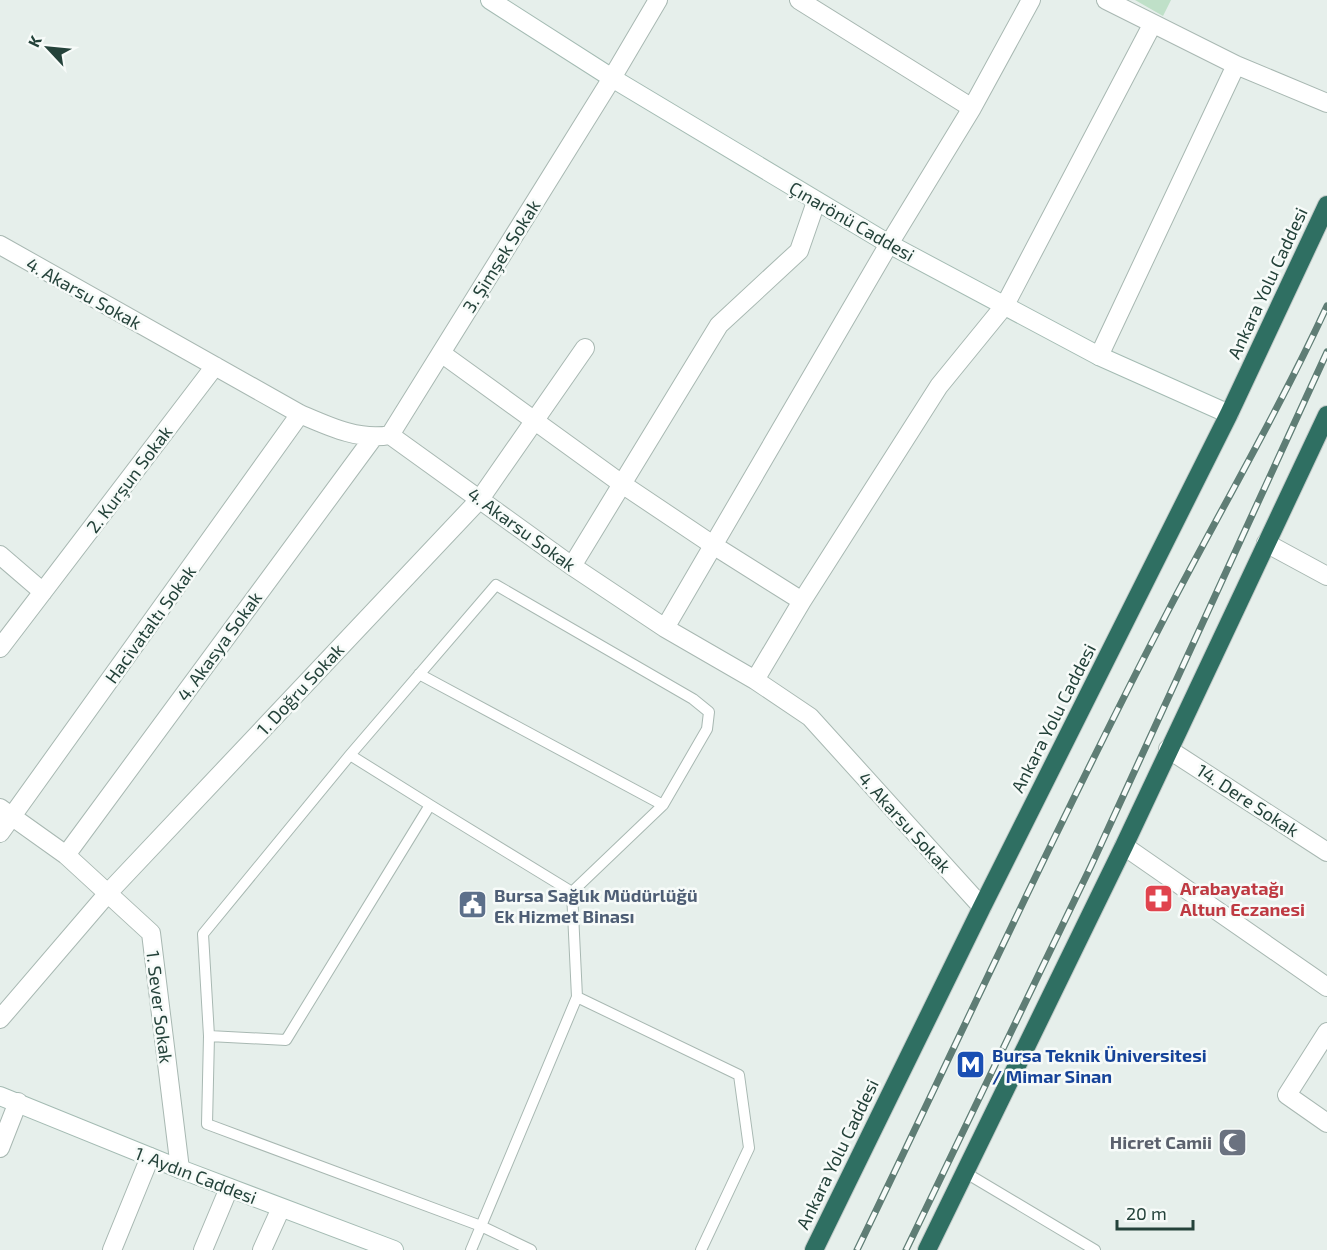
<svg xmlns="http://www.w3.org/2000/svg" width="1327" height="1250" font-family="'Exo 2',sans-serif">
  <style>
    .green { fill: #bfe0c8 }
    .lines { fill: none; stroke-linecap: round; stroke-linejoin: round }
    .lane-casing { stroke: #a8b8b2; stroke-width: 12 }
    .street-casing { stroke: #a8b8b2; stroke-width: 20 }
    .secondary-casing { stroke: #a4bbb3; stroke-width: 20 }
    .highway-casing { stroke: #c2cac8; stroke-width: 20 }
    .lane { stroke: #fff; stroke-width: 10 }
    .street { stroke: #fff; stroke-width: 18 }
    .secondary { stroke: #fff; stroke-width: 18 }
    .highway { stroke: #2f6f62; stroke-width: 18 }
    .rail-casing { stroke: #5f7d75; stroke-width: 7 }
    .rail { stroke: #f7fbf9; stroke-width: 4.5; stroke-dasharray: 14; stroke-linecap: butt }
    .labels { text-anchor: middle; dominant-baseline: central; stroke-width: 5; stroke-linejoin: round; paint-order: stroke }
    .street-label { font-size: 18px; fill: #24423a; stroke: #f7fbf9 }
    .health-label { font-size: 18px; font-weight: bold; fill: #be3a42; stroke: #f7fbf9; text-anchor: start }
    .service-label { font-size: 18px; font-weight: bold; fill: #4e5e75; stroke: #f7fbf9; text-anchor: start }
    .transit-label { font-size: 18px; font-weight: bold; fill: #164399; stroke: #f7fbf9; text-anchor: start }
    .worship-label { font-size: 18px; font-weight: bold; fill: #5b616d; stroke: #f7fbf9; text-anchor: end }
  </style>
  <rect width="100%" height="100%" fill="#e6efeb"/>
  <path class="green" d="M 1135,0 L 1171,0 L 1163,16 Z"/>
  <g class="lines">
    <defs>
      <path id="lane" d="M 419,674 L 663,805 L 572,892 L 577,997 L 471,1250
        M 350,755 L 430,805
        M 577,997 L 739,1075 L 749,1148 L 701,1250
        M 209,1036 L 286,1040 L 430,805 L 572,892
        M 966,1173 L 1095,1250
        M 531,1250 L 481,1226 L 207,1124 L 209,1036 L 203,934 L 350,755 L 496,585 L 693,699 L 709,712 L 707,729 L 663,805"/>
      <path id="street" d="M 799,0 L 972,108
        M 1106,0 L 1236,65 L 1327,103
        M 0,245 L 300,414 C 328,426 359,441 390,435 L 572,566 L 665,628 L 755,680 L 810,717 L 982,907
        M 441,353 L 622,484 L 713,545 L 802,601
        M 1099,356 L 1236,65
        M 390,435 L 612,78 L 658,0
        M 1266,543 L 1327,576
        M 0,555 L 43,592
        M 572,566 L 719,325 L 799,251 L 816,202
        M 665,628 L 889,244 L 972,108 L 1031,0
        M 0,648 L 215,366
        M 755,680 L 802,601 L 939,386 L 1005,305 L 1152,25
        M 1168,749 L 1327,852
        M 0,808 L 66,855 L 151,933 L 180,1169
        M 0,833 L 300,414
        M 1124,846 L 1327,987
        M 66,855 L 373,438
        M 0,1019 L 108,893 L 480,499 L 585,348
        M 1327,1032 L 1287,1095 L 1327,1123
        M 0,1148 L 18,1102
        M 112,1250 L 150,1157
        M 203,1250 L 229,1188
        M 262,1250 L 281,1208"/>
      <path id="secondary" d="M 490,0 L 612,78 L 889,244 L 1099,356 L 1229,414
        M 0,1096 L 180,1169 L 394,1250"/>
      <path id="highway" d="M 814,1250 L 982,907 L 1229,414 L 1327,205
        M 927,1250 L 1124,846 L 1327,415"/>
    </defs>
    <use href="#lane" class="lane-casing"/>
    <use href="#street" class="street-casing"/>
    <use href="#secondary" class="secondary-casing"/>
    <use href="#highway" class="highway-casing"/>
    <use href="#lane" class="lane"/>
    <use href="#street" class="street"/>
    <use href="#secondary" class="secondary"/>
    <use href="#highway" class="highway"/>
    <defs>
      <path id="rail" d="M 857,1250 C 960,1037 1059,821 1168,611 C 1221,509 1279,410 1327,306
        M 906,1250 L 1091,866 L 1327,352"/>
    </defs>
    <use href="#rail" class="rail-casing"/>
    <use href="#rail" class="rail"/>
  </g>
  <defs>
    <symbol id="pharmacy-square" viewBox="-11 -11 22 22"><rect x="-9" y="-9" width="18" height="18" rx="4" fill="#e0444e" stroke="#f7fbf9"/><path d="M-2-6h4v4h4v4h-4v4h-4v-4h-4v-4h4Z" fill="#fff"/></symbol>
    <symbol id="civic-square" viewBox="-11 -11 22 22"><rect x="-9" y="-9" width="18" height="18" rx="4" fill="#5c6f8a" stroke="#f7fbf9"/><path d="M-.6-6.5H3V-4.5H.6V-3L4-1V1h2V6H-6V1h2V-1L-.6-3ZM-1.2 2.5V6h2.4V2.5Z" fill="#fff"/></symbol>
    <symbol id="metro-square" viewBox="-11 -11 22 22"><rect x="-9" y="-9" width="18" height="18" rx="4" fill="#1a4fb4" stroke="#f7fbf9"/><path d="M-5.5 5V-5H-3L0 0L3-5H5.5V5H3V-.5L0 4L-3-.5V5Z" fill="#fff"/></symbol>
    <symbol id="mosque-square" viewBox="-11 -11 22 22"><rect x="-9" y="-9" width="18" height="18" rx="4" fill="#6b7280" stroke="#f7fbf9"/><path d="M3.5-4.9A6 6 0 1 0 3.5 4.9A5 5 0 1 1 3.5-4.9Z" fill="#fff"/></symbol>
  </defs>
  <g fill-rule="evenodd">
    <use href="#pharmacy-square" x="1142" y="882" width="33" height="33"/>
    <use href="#civic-square" x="456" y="888" width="33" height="33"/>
    <use href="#metro-square" x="954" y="1048" width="33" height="33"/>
    <use href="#mosque-square" x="1216" y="1126" width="33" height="33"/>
  </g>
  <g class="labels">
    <g class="street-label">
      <text transform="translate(852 221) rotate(30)">Çınarönü Caddesi</text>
      <text transform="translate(501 256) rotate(-58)">3. Şimşek Sokak</text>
      <text transform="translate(1267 283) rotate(-65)">Ankara Yolu Caddesi</text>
      <text transform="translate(84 293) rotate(29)">4. Akarsu Sokak</text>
      <text transform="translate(129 479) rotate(-53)">2. Kurşun Sokak</text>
      <text transform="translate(522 529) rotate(36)">4. Akarsu Sokak</text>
      <text transform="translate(150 624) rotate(-54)">Hacivataltı Sokak</text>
      <text transform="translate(219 646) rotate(-54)">4. Akasya Sokak</text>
      <text transform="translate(300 689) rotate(-47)">1. Doğru Sokak</text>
      <text transform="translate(1053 718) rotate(-63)">Ankara Yolu Caddesi</text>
      <text transform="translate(1248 800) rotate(33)">14. Dere Sokak</text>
      <text transform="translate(905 822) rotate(48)">4. Akarsu Sokak</text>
      <text transform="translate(160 1007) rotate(83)">1. Sever Sokak</text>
      <text transform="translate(837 1154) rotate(-64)">Ankara Yolu Caddesi</text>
      <text transform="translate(196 1175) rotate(21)">1. Aydın Caddesi</text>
    </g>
    <g class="health-label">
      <text x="1180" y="888">Arabayatağı<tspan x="1180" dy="21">Altun Eczanesi</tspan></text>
    </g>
    <g class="service-label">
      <text x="494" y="895">Bursa Sağlık Müdürlüğü<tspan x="494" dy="21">Ek Hizmet Binası</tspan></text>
    </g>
    <g class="transit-label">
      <text x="992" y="1055">Bursa Teknik Üniversitesi<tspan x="992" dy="21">/ Mimar Sinan</tspan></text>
    </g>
    <g class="worship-label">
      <text x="1212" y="1142">Hicret Camii</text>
    </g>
  </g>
  <g transform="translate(48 48) rotate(296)" stroke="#f7fbf9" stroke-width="4.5" paint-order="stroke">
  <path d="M0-4.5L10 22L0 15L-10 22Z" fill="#24423a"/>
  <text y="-9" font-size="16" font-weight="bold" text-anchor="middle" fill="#24423a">K</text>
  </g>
  <path d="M1117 1220v9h76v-9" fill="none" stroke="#24423a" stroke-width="3"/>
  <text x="1126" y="1220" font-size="18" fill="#24423a" stroke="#f7fbf9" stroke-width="4.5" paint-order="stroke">20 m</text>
</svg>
